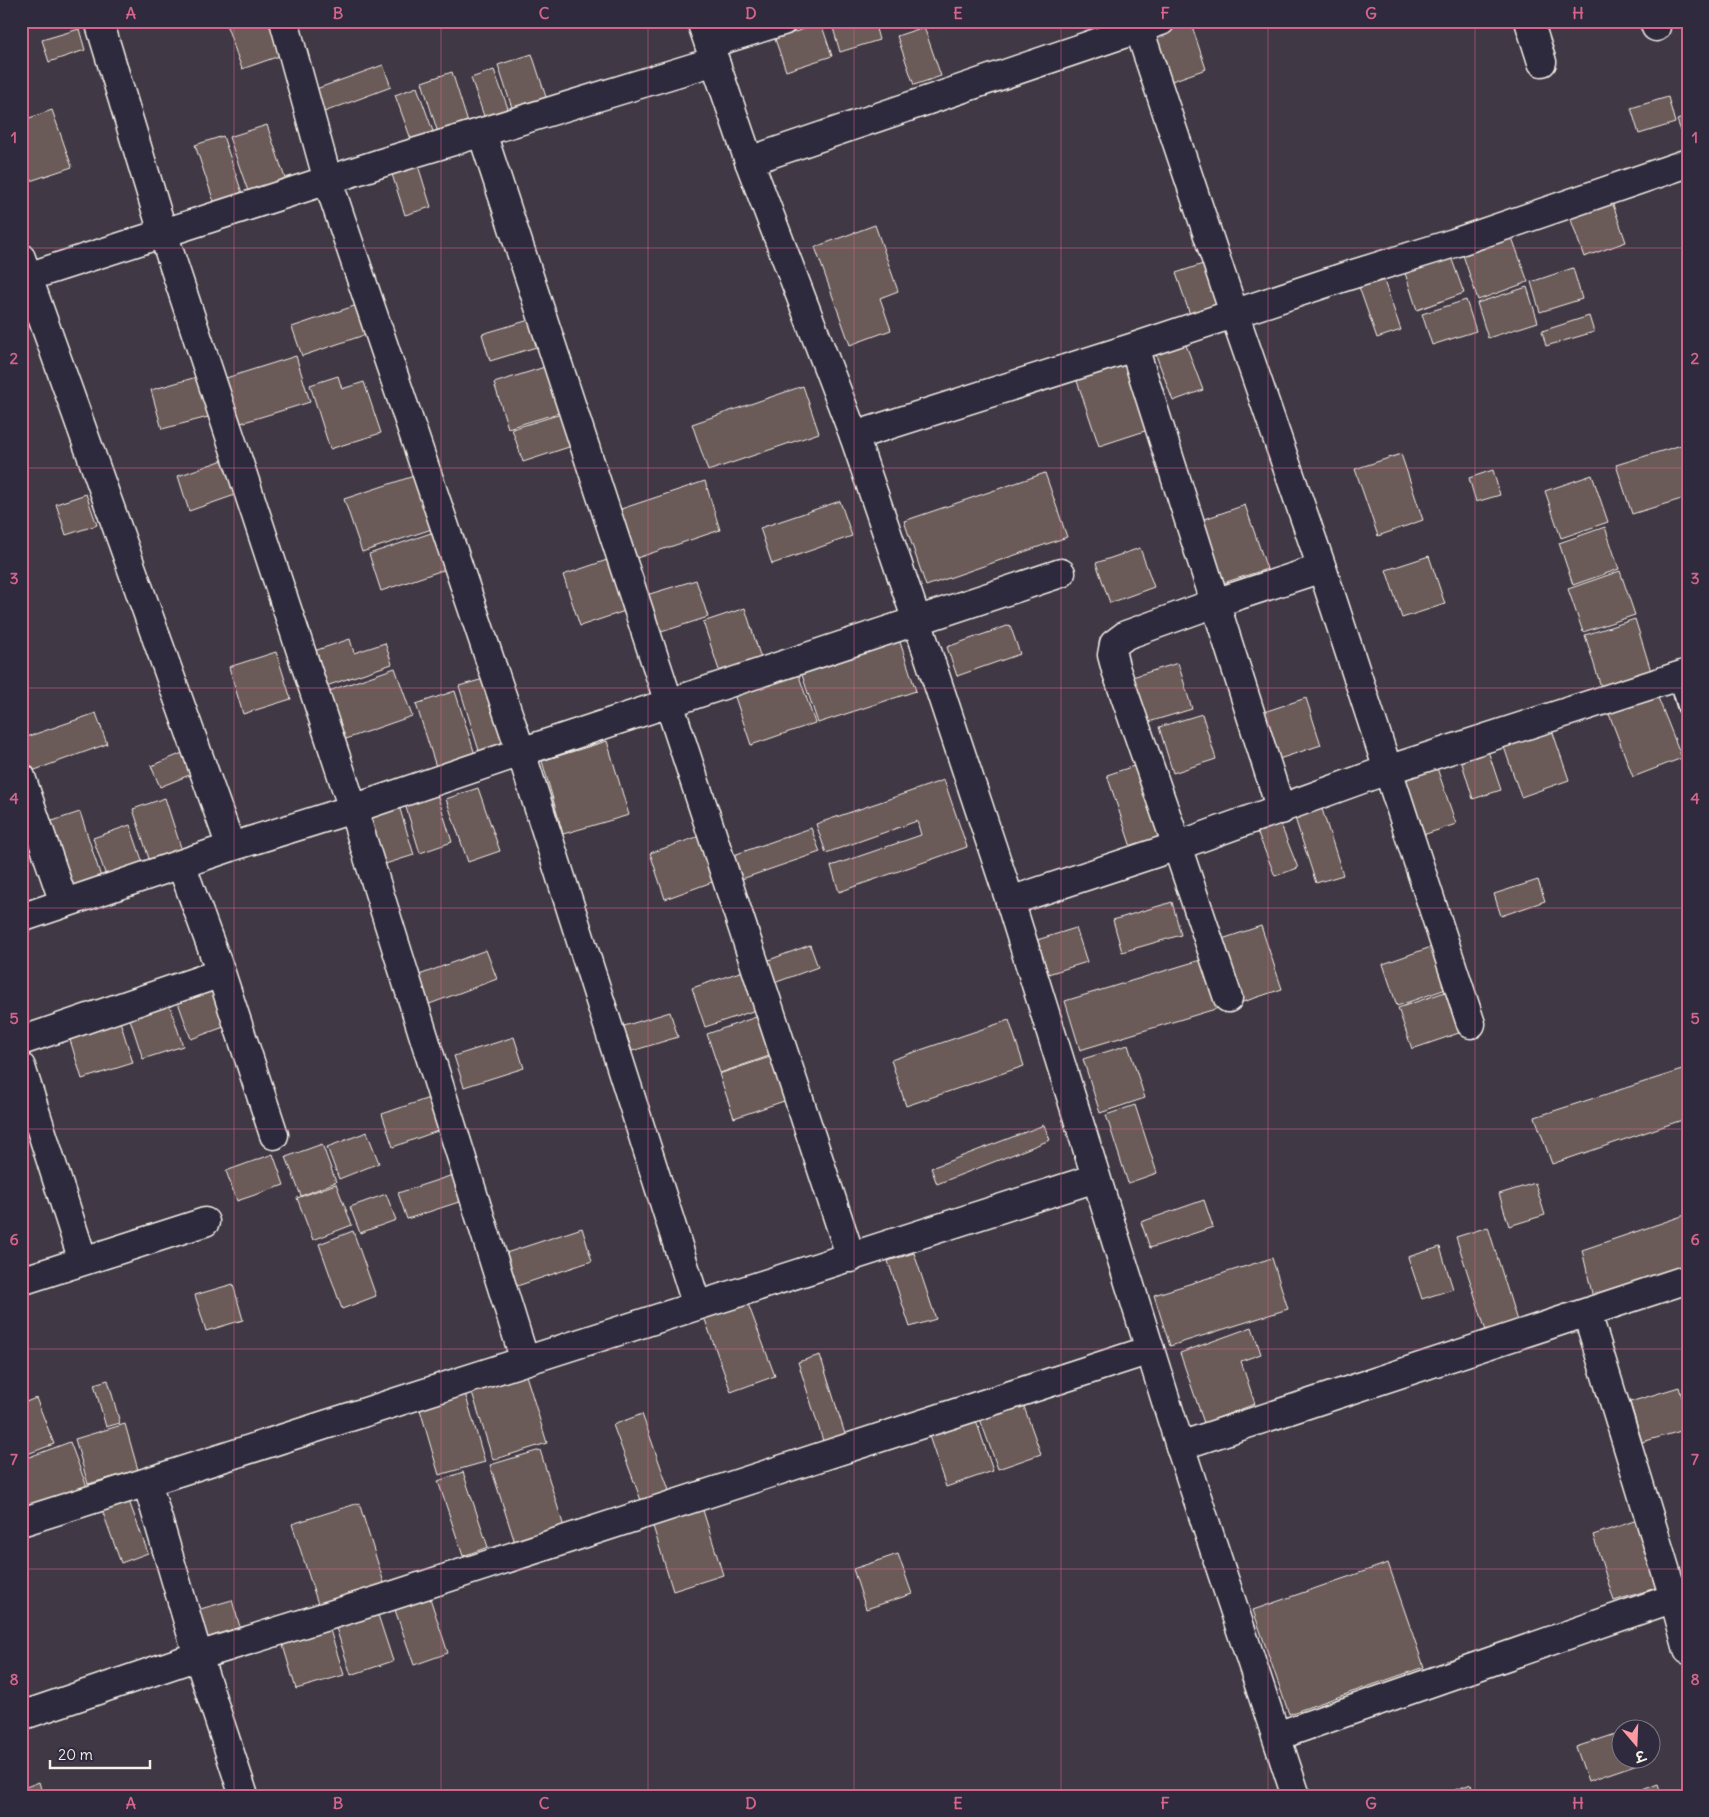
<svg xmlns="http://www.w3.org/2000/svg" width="1709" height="1817" font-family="Delius,'Playpen Sans Deva',sans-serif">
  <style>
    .building { fill: #6b5a59; stroke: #f4f1e8 }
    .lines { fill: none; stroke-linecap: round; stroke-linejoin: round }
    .lane-casing { stroke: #f4f1e8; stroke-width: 24 }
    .street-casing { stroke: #f4f1e8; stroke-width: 31 }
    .secondary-casing { stroke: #f4f1e8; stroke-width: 31 }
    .lane { stroke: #2f2a3d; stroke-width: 20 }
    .street { stroke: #2f2a3d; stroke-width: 28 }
    .secondary { stroke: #2f2a3d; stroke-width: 28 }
    .grid { fill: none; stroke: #d4648c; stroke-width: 1; stroke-opacity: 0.55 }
    .neatline { fill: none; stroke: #d4648c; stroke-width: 2 }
    .grid-label { font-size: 16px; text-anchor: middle; font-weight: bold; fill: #d4648c }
  </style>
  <rect width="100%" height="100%" fill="#413845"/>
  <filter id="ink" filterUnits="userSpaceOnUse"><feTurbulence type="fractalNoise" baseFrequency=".02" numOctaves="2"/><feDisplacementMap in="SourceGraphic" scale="10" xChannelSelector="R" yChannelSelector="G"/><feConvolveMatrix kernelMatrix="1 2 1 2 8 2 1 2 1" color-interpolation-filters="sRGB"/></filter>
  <g filter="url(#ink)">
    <path class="building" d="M 225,21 L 277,21 L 288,53 L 242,69 Z
      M 831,21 L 874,21 L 879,40 L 840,52 Z
      M 1103,21 L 1121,21 L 1105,26 Z
      M 821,23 L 832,56 L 786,71 L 775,39 Z
      M 1191,23 L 1206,69 L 1166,83 L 1150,36 Z
      M 924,27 L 941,76 L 914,85 L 897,36 Z
      M 79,29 L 85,50 L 49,62 L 42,40 Z
      M 532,54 L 547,100 L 513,111 L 498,65 Z
      M 383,65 L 391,87 L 324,112 L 316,89 Z
      M 494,70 L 509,111 L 485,119 L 471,78 Z
      M 452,72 L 468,123 L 438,133 L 422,82 Z
      M 417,87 L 434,134 L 412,142 L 395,95 Z
      M 1668,97 L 1675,123 L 1639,134 L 1631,108 Z
      M 52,110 L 72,167 L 21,184 L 21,121 Z
      M 1688,116 L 1688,150 L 1677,120 Z
      M 267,125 L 287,184 L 250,197 L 229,137 Z
      M 223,136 L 242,193 L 214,202 L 195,145 Z
      M 416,159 L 431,207 L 405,215 L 390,168 Z
      M 1610,196 L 1626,242 L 1584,257 L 1568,211 Z
      M 875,225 L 898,291 L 880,298 L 891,330 L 850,345 L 815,247 Z
      M 1510,232 L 1528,282 L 1478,300 L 1461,249 Z
      M 1451,257 L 1464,293 L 1417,310 L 1405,273 Z
      M 1212,261 L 1226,307 L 1191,318 L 1176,273 Z
      M 1573,268 L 1582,299 L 1540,312 L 1531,282 Z
      M 1383,278 L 1401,330 L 1377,338 L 1359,287 Z
      M 1527,287 L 1538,322 L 1488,338 L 1477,303 Z
      M 1466,300 L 1476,331 L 1432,345 L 1422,314 Z
      M 369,301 L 379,330 L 302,356 L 292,327 Z
      M 1589,316 L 1594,332 L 1546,346 L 1542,331 Z
      M 536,318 L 543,345 L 490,361 L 482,334 Z
      M 1186,345 L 1203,390 L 1173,401 L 1156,355 Z
      M 296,356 L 310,402 L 241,423 L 226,378 Z
      M 1125,359 L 1148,430 L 1099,446 L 1075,375 Z
      M 551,365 L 565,411 L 508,428 L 494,383 Z
      M 200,376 L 212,416 L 162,429 L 151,390 Z
      M 338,376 L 342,389 L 364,382 L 381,433 L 330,449 L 310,385 Z
      M 803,386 L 819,433 L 708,471 L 692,424 Z
      M 561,414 L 572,446 L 523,462 L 512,429 Z
      M 1688,443 L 1688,497 L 1632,514 L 1616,465 Z
      M 1401,454 L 1423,520 L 1378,536 L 1355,469 Z
      M 226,459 L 238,494 L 189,511 L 178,476 Z
      M 1493,470 L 1500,495 L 1476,502 L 1469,478 Z
      M 423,473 L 441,526 L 362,552 L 344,499 Z
      M 1045,473 L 1067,537 L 926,586 L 904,521 Z
      M 1592,475 L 1608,522 L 1561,538 L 1545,491 Z
      M 705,481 L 720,530 L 628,561 L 612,512 Z
      M 86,494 L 97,525 L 66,535 L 56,504 Z
      M 840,501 L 852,536 L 772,564 L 760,528 Z
      M 1245,505 L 1267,569 L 1220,584 L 1199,521 Z
      M 1605,527 L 1619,569 L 1573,585 L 1559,543 Z
      M 440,530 L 452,567 L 381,591 L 369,554 Z
      M 1140,548 L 1154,587 L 1110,603 L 1096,563 Z
      M 1429,556 L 1445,604 L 1402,618 L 1386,570 Z
      M 610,559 L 628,610 L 580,626 L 563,575 Z
      M 1620,571 L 1635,615 L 1583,632 L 1568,589 Z
      M 696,580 L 708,617 L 655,634 L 643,596 Z
      M 745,608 L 763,665 L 722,679 L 703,622 Z
      M 1635,619 L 1651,671 L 1601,687 L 1585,635 Z
      M 1010,625 L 1020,654 L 957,676 L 947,647 Z
      M 350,639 L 354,653 L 385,643 L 392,664 L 326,686 L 314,651 Z
      M 899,639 L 916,691 L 818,723 L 801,672 Z
      M 276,652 L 291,699 L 243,714 L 229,667 Z
      M 1178,663 L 1192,709 L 1142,724 L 1129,678 Z
      M 395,668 L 412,716 L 343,740 L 326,692 Z
      M 798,673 L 815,723 L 751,745 L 734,694 Z
      M 494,676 L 515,743 L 480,754 L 459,686 Z
      M 455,691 L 477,761 L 438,773 L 416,704 Z
      M 1657,695 L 1682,758 L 1633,777 L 1609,714 Z
      M 1306,698 L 1321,745 L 1279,759 L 1264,712 Z
      M 96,713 L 107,744 L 32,771 L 21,739 Z
      M 1202,714 L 1216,759 L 1173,773 L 1159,727 Z
      M 1551,727 L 1569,780 L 1521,797 L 1503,744 Z
      M 607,741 L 629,815 L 563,834 L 542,761 Z
      M 190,750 L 199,771 L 160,787 L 151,766 Z
      M 1488,751 L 1501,790 L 1473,799 L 1461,760 Z
      M 1140,764 L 1164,839 L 1132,850 L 1107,775 Z
      M 1436,765 L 1456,824 L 1420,836 L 1400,777 Z
      M 944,780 L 967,847 L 839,892 L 831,866 L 921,835 L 917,821 L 826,853 L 816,824 Z
      M 478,788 L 500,851 L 468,862 L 446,799 Z
      M 437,794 L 452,842 L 420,853 L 405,804 Z
      M 165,798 L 183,854 L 151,865 L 133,809 Z
      M 399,806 L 414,855 L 382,865 L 366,816 Z
      M 1321,806 L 1343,875 L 1316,883 L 1294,815 Z
      M 80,812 L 102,880 L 65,892 L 43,824 Z
      M 1280,823 L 1298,868 L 1275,876 L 1257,831 Z
      M 130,825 L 144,866 L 107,879 L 93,838 Z
      M 811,828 L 820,852 L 736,881 L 728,857 Z
      M 700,836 L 715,881 L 665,899 L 650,853 Z
      M 1538,880 L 1545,901 L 1501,916 L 1494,894 Z
      M 1172,902 L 1181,935 L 1122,952 L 1113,920 Z
      M 1261,926 L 1282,989 L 1237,1004 L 1216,941 Z
      M 1076,928 L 1087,962 L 1048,974 L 1037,940 Z
      M 810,945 L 818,967 L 774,983 L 766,961 Z
      M 1431,947 L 1446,989 L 1397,1006 L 1383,964 Z
      M 486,950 L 497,979 L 424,1006 L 414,977 Z
      M 1207,958 L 1222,1007 L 1080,1050 L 1065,1001 Z
      M 746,970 L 759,1009 L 705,1027 L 692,988 Z
      M 215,980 L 232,1024 L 191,1039 L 175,994 Z
      M 1448,991 L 1462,1032 L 1412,1049 L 1398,1008 Z
      M 167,997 L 183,1046 L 143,1059 L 127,1010 Z
      M 670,1012 L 678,1037 L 632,1051 L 624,1026 Z
      M 118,1015 L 133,1063 L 82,1079 L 67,1030 Z
      M 759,1016 L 772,1055 L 720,1073 L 707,1034 Z
      M 1009,1020 L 1024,1066 L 906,1106 L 891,1060 Z
      M 514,1037 L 524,1068 L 464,1087 L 454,1056 Z
      M 1128,1045 L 1145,1098 L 1100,1113 L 1083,1059 Z
      M 773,1056 L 787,1100 L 734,1118 L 719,1074 Z
      M 1688,1068 L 1688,1118 L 1552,1164 L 1535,1117 Z
      M 435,1096 L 446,1128 L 393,1147 L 382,1114 Z
      M 1135,1105 L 1157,1173 L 1128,1183 L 1106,1115 Z
      M 1044,1125 L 1050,1140 L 937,1184 L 931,1168 Z
      M 367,1132 L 379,1163 L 339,1179 L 327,1147 Z
      M 322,1144 L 336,1182 L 301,1196 L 286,1157 Z
      M 273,1154 L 284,1185 L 237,1201 L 226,1171 Z
      M 459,1173 L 468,1199 L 407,1219 L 398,1193 Z
      M 1535,1183 L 1545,1215 L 1509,1226 L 1499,1194 Z
      M 336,1184 L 352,1225 L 313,1240 L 297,1198 Z
      M 386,1194 L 396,1220 L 360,1233 L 350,1207 Z
      M 1204,1200 L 1213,1227 L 1150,1248 L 1141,1222 Z
      M 1688,1214 L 1688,1267 L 1593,1298 L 1582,1250 Z
      M 1488,1227 L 1517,1321 L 1486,1331 L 1456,1237 Z
      M 582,1228 L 592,1261 L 517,1286 L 506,1253 Z
      M 353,1231 L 376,1296 L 342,1309 L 319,1244 Z
      M 1440,1247 L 1453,1289 L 1422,1299 L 1408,1257 Z
      M 914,1253 L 936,1319 L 910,1327 L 888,1261 Z
      M 1272,1258 L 1288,1309 L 1170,1346 L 1154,1295 Z
      M 233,1284 L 243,1320 L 206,1331 L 195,1295 Z
      M 747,1301 L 775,1376 L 731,1392 L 704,1317 Z
      M 1252,1327 L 1261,1354 L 1241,1361 L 1255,1404 L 1204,1423 L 1180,1353 Z
      M 820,1355 L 845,1434 L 823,1441 L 798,1362 Z
      M 525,1372 L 547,1443 L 493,1460 L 471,1389 Z
      M 108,1380 L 120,1423 L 106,1427 L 94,1384 Z
      M 1679,1387 L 1688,1418 L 1688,1429 L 1642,1442 L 1630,1402 Z
      M 465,1393 L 485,1462 L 439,1475 L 419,1406 Z
      M 36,1398 L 54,1444 L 22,1456 L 21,1404 Z
      M 1023,1404 L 1041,1454 L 998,1469 L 980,1419 Z
      M 642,1414 L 670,1493 L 642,1503 L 613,1425 Z
      M 976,1420 L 993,1471 L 946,1487 L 929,1436 Z
      M 125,1424 L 138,1470 L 88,1484 L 75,1439 Z
      M 70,1442 L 87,1487 L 29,1509 L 21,1487 L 21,1460 Z
      M 540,1450 L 564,1527 L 515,1543 L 490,1465 Z
      M 463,1472 L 488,1547 L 463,1556 L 438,1481 Z
      M 129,1501 L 148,1553 L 121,1563 L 102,1510 Z
      M 359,1503 L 385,1586 L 319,1607 L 292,1524 Z
      M 702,1507 L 723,1575 L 673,1591 L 652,1523 Z
      M 1643,1518 L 1665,1585 L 1614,1601 L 1593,1535 Z
      M 898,1554 L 912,1594 L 866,1609 L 853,1569 Z
      M 1388,1563 L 1424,1667 L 1289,1714 L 1253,1610 Z
      M 429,1595 L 448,1653 L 414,1665 L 394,1607 Z
      M 232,1600 L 240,1627 L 206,1638 L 197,1610 Z
      M 378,1615 L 393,1661 L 351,1675 L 336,1628 Z
      M 329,1627 L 344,1675 L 296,1689 L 282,1642 Z
      M 1622,1732 L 1622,1760 L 1649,1760 L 1588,1781 L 1576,1747 Z
      M 39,1782 L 43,1796 L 21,1796 L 21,1789 Z
      M 1471,1784 L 1475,1796 L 1444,1796 L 1444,1794 Z
      M 1658,1784 L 1662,1796 L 1627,1796 Z"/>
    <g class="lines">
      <defs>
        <path id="lane" d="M 1679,676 L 1688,706"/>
        <path id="street" d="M 99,21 L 163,233 L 353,809 L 525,1361
          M 284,21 L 328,181 L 521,752 L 697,1306
          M 1529,21 L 1542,62
          M 1654,21 L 1656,27
          M 1139,29 L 1234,313 L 1322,568 L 1471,1024
          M 709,44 L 783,21
          M 482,133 L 851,1258
          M 749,161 L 1161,21
          M 21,258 L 231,847 L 21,918
          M 21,279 L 381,163 L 715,61
          M 1134,347 L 1281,810
          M 854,436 L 1134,347 L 1344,277 L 1454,243 L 1688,163
          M 21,777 L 64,903
          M 231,847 L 353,809 L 521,752 L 1061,573
          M 181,864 L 221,973 L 274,1135
          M 1010,901 L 1177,846 L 1387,770 L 1688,673
          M 1228,998 L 1177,846 L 1116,670 L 1112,655 L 1114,644 L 1126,635 L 1215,603 L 1322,568
          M 21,1041 L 221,973
          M 21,1067 L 83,1261
          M 21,1281 L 205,1222
          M 1587,1313 L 1674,1598 L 1688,1650
          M 1180,1446 L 1688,1279
          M 147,1482 L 1096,1178
          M 21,1522 L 147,1482 L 198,1656 L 244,1796
          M 21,1716 L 198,1656 L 382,1599 L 1150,1350
          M 1277,1736 L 1688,1593"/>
        <path id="secondary" d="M 701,21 L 749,161 L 854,436 L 917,621 L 1010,901 L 1180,1446 L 1296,1796"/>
      </defs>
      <use href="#lane" class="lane-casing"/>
      <use href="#street" class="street-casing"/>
      <use href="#secondary" class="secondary-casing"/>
      <use href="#lane" class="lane"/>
      <use href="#street" class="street"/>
      <use href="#secondary" class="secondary"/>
    </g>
  </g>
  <path class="grid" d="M 234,21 L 234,1796M 441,21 L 441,1796M 648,21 L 648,1796M 854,21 L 854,1796M 1061,21 L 1061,1796M 1268,21 L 1268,1796M 1475,21 L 1475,1796M 21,248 L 1688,248M 21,468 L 1688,468M 21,688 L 1688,688M 21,908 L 1688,908M 21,1129 L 1688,1129M 21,1349 L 1688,1349M 21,1569 L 1688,1569"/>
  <rect width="1709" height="1817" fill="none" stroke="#2f2a3d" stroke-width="55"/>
  <g transform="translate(1636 1744) rotate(161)"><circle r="24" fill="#2f2a3d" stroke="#7e7a81"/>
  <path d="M0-4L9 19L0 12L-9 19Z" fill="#ff9aa2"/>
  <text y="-8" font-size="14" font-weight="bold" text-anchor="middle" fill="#f4f1e8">उ</text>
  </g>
  <path d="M50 1760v8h100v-8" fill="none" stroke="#f4f1e8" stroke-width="2.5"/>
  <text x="58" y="1760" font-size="15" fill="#f4f1e8" stroke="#2f2a3d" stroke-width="4" paint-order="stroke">20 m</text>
  <rect x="28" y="28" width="1654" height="1762" class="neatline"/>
  <g class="grid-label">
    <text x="131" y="19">A</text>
    <text x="338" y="19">B</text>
    <text x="544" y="19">C</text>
    <text x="751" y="19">D</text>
    <text x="958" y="19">E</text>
    <text x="1165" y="19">F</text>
    <text x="1371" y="19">G</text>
    <text x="1578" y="19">H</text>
    <text x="14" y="143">1</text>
    <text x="1695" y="143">1</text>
    <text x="14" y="364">2</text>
    <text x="1695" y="364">2</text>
    <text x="14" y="584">3</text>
    <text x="1695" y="584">3</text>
    <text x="14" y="804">4</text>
    <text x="1695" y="804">4</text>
    <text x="14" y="1024">5</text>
    <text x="1695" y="1024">5</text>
    <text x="14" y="1245">6</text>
    <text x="1695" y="1245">6</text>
    <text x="14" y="1465">7</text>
    <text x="1695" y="1465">7</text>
    <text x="14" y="1685">8</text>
    <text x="1695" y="1685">8</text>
    <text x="131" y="1809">A</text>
    <text x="338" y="1809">B</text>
    <text x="544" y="1809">C</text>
    <text x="751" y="1809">D</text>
    <text x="958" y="1809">E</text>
    <text x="1165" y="1809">F</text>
    <text x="1371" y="1809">G</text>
    <text x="1578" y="1809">H</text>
  </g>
</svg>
